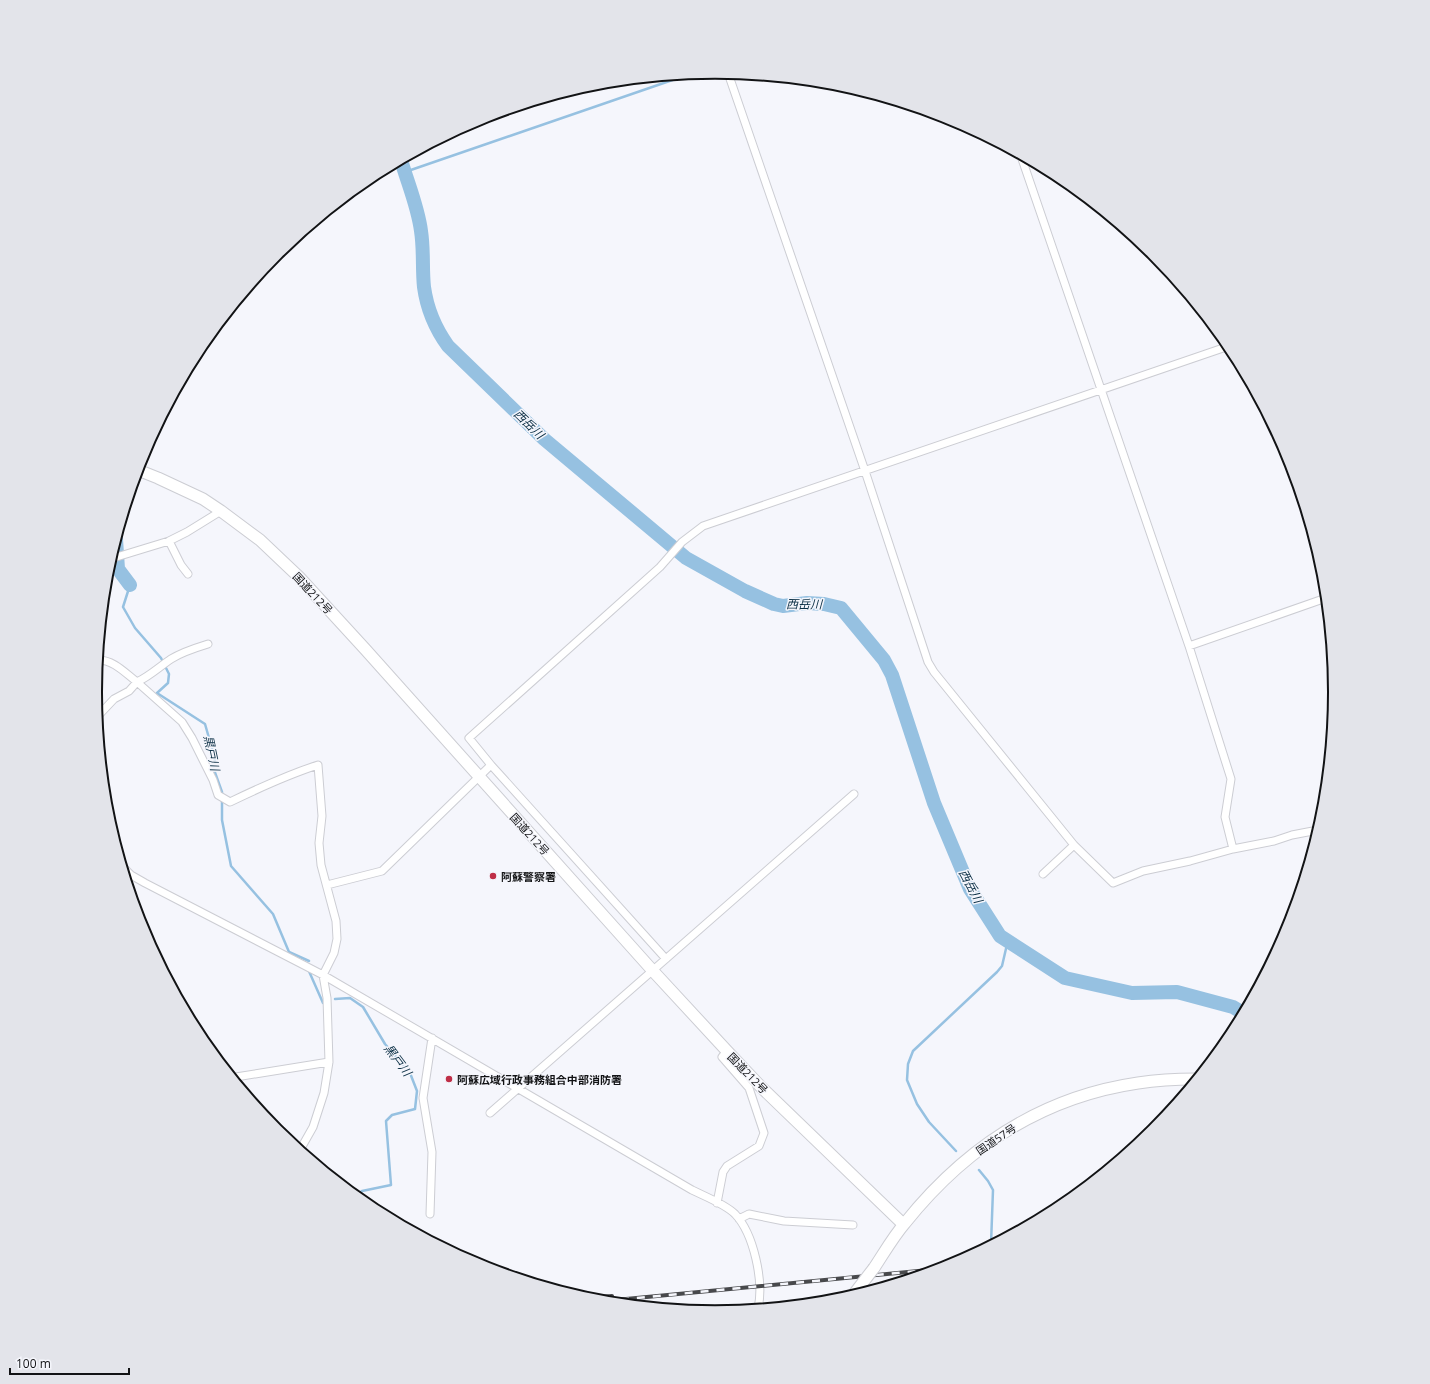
<svg xmlns="http://www.w3.org/2000/svg" width="1430" height="1384" font-family="'Open Sans','Noto Sans JP',sans-serif">
  <style>
    .lines { fill: none; stroke-linecap: round; stroke-linejoin: round }
    .stream { stroke: #96c1e1; stroke-width: 2.5 }
    .river { stroke: #96c1e1; stroke-width: 14 }
    .minor-casing { stroke: #cccdd3; stroke-width: 9 }
    .trunk-casing { stroke: #cccdd3; stroke-width: 13 }
    .minor { stroke: #fff; stroke-width: 7 }
    .trunk { stroke: #fff; stroke-width: 11 }
    .rail-casing { stroke: #48494c; stroke-width: 4 }
    .rail { stroke: #f5f6fc; stroke-width: 2.5; stroke-dasharray: 8; stroke-linecap: butt }
    .trunk-bridge-casing { stroke: #cccdd3; stroke-width: 13; stroke-linecap: butt }
    .trunk-bridge { stroke: #fff; stroke-width: 11 }
    .poi-dot { fill: #bf2e47; stroke: #f5f6fc; stroke-width: 1.5 }
    .labels { text-anchor: middle; dominant-baseline: central; stroke-width: 3; stroke-linejoin: round; paint-order: stroke }
    .street-label { font-size: 11px; fill: #121315; stroke: #f5f6fc }
    .poi-label { font-size: 11px; font-weight: bold; fill: #121315; stroke: #f5f6fc; text-anchor: start }
    .water-label { font-size: 12px; font-style: italic; fill: #0c3046; stroke: #f5f6fc }
    .rim { fill: none; stroke: #121315; stroke-width: 2 }
  </style>
  <rect width="100%" height="100%" fill="#f5f6fc"/>
  <g class="lines">
    <path class="stream" d="M 405,172 L 687,75
      M 130,585 L 123,607 L 135,628 L 161,658 L 169,674 L 168,683 L 157,693 L 205,724 L 215,759 L 213,767 L 222,792 L 222,820 L 231,866 L 273,914 L 289,952 L 309,961
      M 308,969 L 323,1003
      M 335,999 L 350,998 L 363,1007 L 385,1044 L 410,1073 L 417,1091 L 415,1109 L 392,1115 L 386,1121 L 391,1185 L 362,1191 L 361,1192 L 362,1201
      M 956,1151 L 929,1122 L 917,1104 L 907,1080 L 908,1064 L 913,1051 L 997,972 L 1002,966 L 1008,940
      M 979,1170 L 988,1181 L 993,1190 L 991,1244"/>
    <path class="river" d="M 401,160 C 408,184 418,207 421,231 C 424,250 422,268 424,287 C 427,309 435,328 448,346 L 544,439 L 686,558 L 745,591 L 774,604 L 783,606 L 807,603 L 824,604 L 841,608 L 884,660 L 892,675 L 934,803 L 970,889 L 1000,936 L 1065,978 L 1132,993 L 1177,992 L 1233,1007 L 1243,1013
      M 116,539 L 118,569 L 130,585"/>
    <defs>
      <path id="minor" d="M 728,73 L 865,471 L 928,662 L 934,672 L 1074,845 L 1113,883 L 1143,871 L 1190,861 L 1233,849 L 1274,841 L 1292,835 L 1318,830
        M 1021,156 L 1189,646 L 1231,779 L 1225,817 L 1233,849
        M 169,541 L 181,565 L 188,574
        M 110,559 L 169,541 L 187,532 L 221,511
        M 1189,646 L 1326,598
        M 98,660 C 114,660 125,673 137,682 C 150,676 159,667 171,659 C 182,652 195,648 208,644
        M 97,717 L 114,699 L 129,691 L 137,682 L 182,722 L 192,738 L 213,780 L 218,795 L 230,802 C 259,788 287,775 318,765 L 322,816 L 319,843 L 321,865 L 336,921 L 337,939 L 334,953 L 323,975 L 327,998 L 329,1062 L 324,1093 L 313,1127 L 300,1150
        M 491,765 L 666,959
        M 123,867 L 131,875 L 145,883 L 323,975 L 692,1190 C 704,1196 725,1204 735,1214 C 754,1234 764,1282 758,1308
        M 1043,874 L 1074,845
        M 327,885 L 382,871 L 491,765 L 469,738 L 650,576 L 660,567 L 682,542 L 703,526 L 1229,346
        M 236,1077 L 329,1062
        M 490,1113 L 854,794
        M 717,1203 L 723,1172 L 727,1166 L 759,1146 L 764,1133 L 749,1088 L 722,1057 L 727,1051
        M 430,1214 L 432,1152 L 423,1098 L 432,1038
        M 739,1219 L 749,1214 L 784,1221 L 853,1225"/>
      <path id="trunk" d="M 138,470 L 158,478 L 203,499 L 221,511 L 260,540 L 299,577 L 365,649 L 653,971 L 727,1051 L 762,1088 L 903,1224
        M 874,1268 C 884,1253 893,1237 905,1223 C 965,1148 1042,1097 1138,1083 C 1157,1080 1177,1079 1196,1079"/>
    </defs>
    <use href="#minor" class="minor-casing"/>
    <use href="#trunk" class="trunk-casing"/>
    <use href="#minor" class="minor"/>
    <use href="#trunk" class="trunk"/>
    <defs>
      <path id="rail" d="M 586,1298 L 612,1296
        M 605,1301 L 939,1269"/>
    </defs>
    <use href="#rail" class="rail-casing"/>
    <use href="#rail" class="rail"/>
    <defs>
      <path id="trunk-bridge" d="M 854,1294 L 874,1268"/>
    </defs>
    <use href="#trunk-bridge" class="trunk-bridge-casing"/>
    <use href="#trunk-bridge" class="trunk-bridge"/>
  </g>
  <g class="poi-dot">
    <circle cx="493" cy="876" r="4"/>
    <circle cx="449" cy="1079" r="4"/>
  </g>
  <g class="labels">
    <g class="street-label">
      <text transform="translate(313 593) rotate(47)">国道212号</text>
      <text transform="translate(530 834) rotate(48)">国道212号</text>
      <text transform="translate(748 1073) rotate(46)">国道212号</text>
      <text transform="translate(996 1139) rotate(-34)">国道57号</text>
    </g>
    <g class="poi-label">
      <text x="501" y="876">阿蘇警察署</text>
      <text x="457" y="1079">阿蘇広域行政事務組合中部消防署</text>
    </g>
    <g class="water-label">
      <text transform="translate(529 424) rotate(44)">西岳川</text>
      <text transform="translate(804 604) rotate(1)">西岳川</text>
      <text transform="translate(212 753) rotate(78)">黒戸川</text>
      <text transform="translate(971 886) rotate(62)">西岳川</text>
      <text transform="translate(398 1060) rotate(53)">黒戸川</text>
    </g>
  </g>
  <path d="M0 0H1430V1384H0ZM102 692a613 613 0 1 1 1226 0a613 613 0 1 1-1226 0Z" fill="#e3e4ea" fill-rule="evenodd"/>
  <path class="rim" d="M102 692a613 613 0 1 1 1226 0a613 613 0 1 1-1226 0Z"/>
  <path d="M10 1368v6h119v-6" fill="none" stroke="#121315" stroke-width="2"/>
  <text x="16" y="1368" font-size="12" fill="#121315" stroke="#f5f6fc" stroke-width="3" paint-order="stroke">100 m</text>
</svg>
